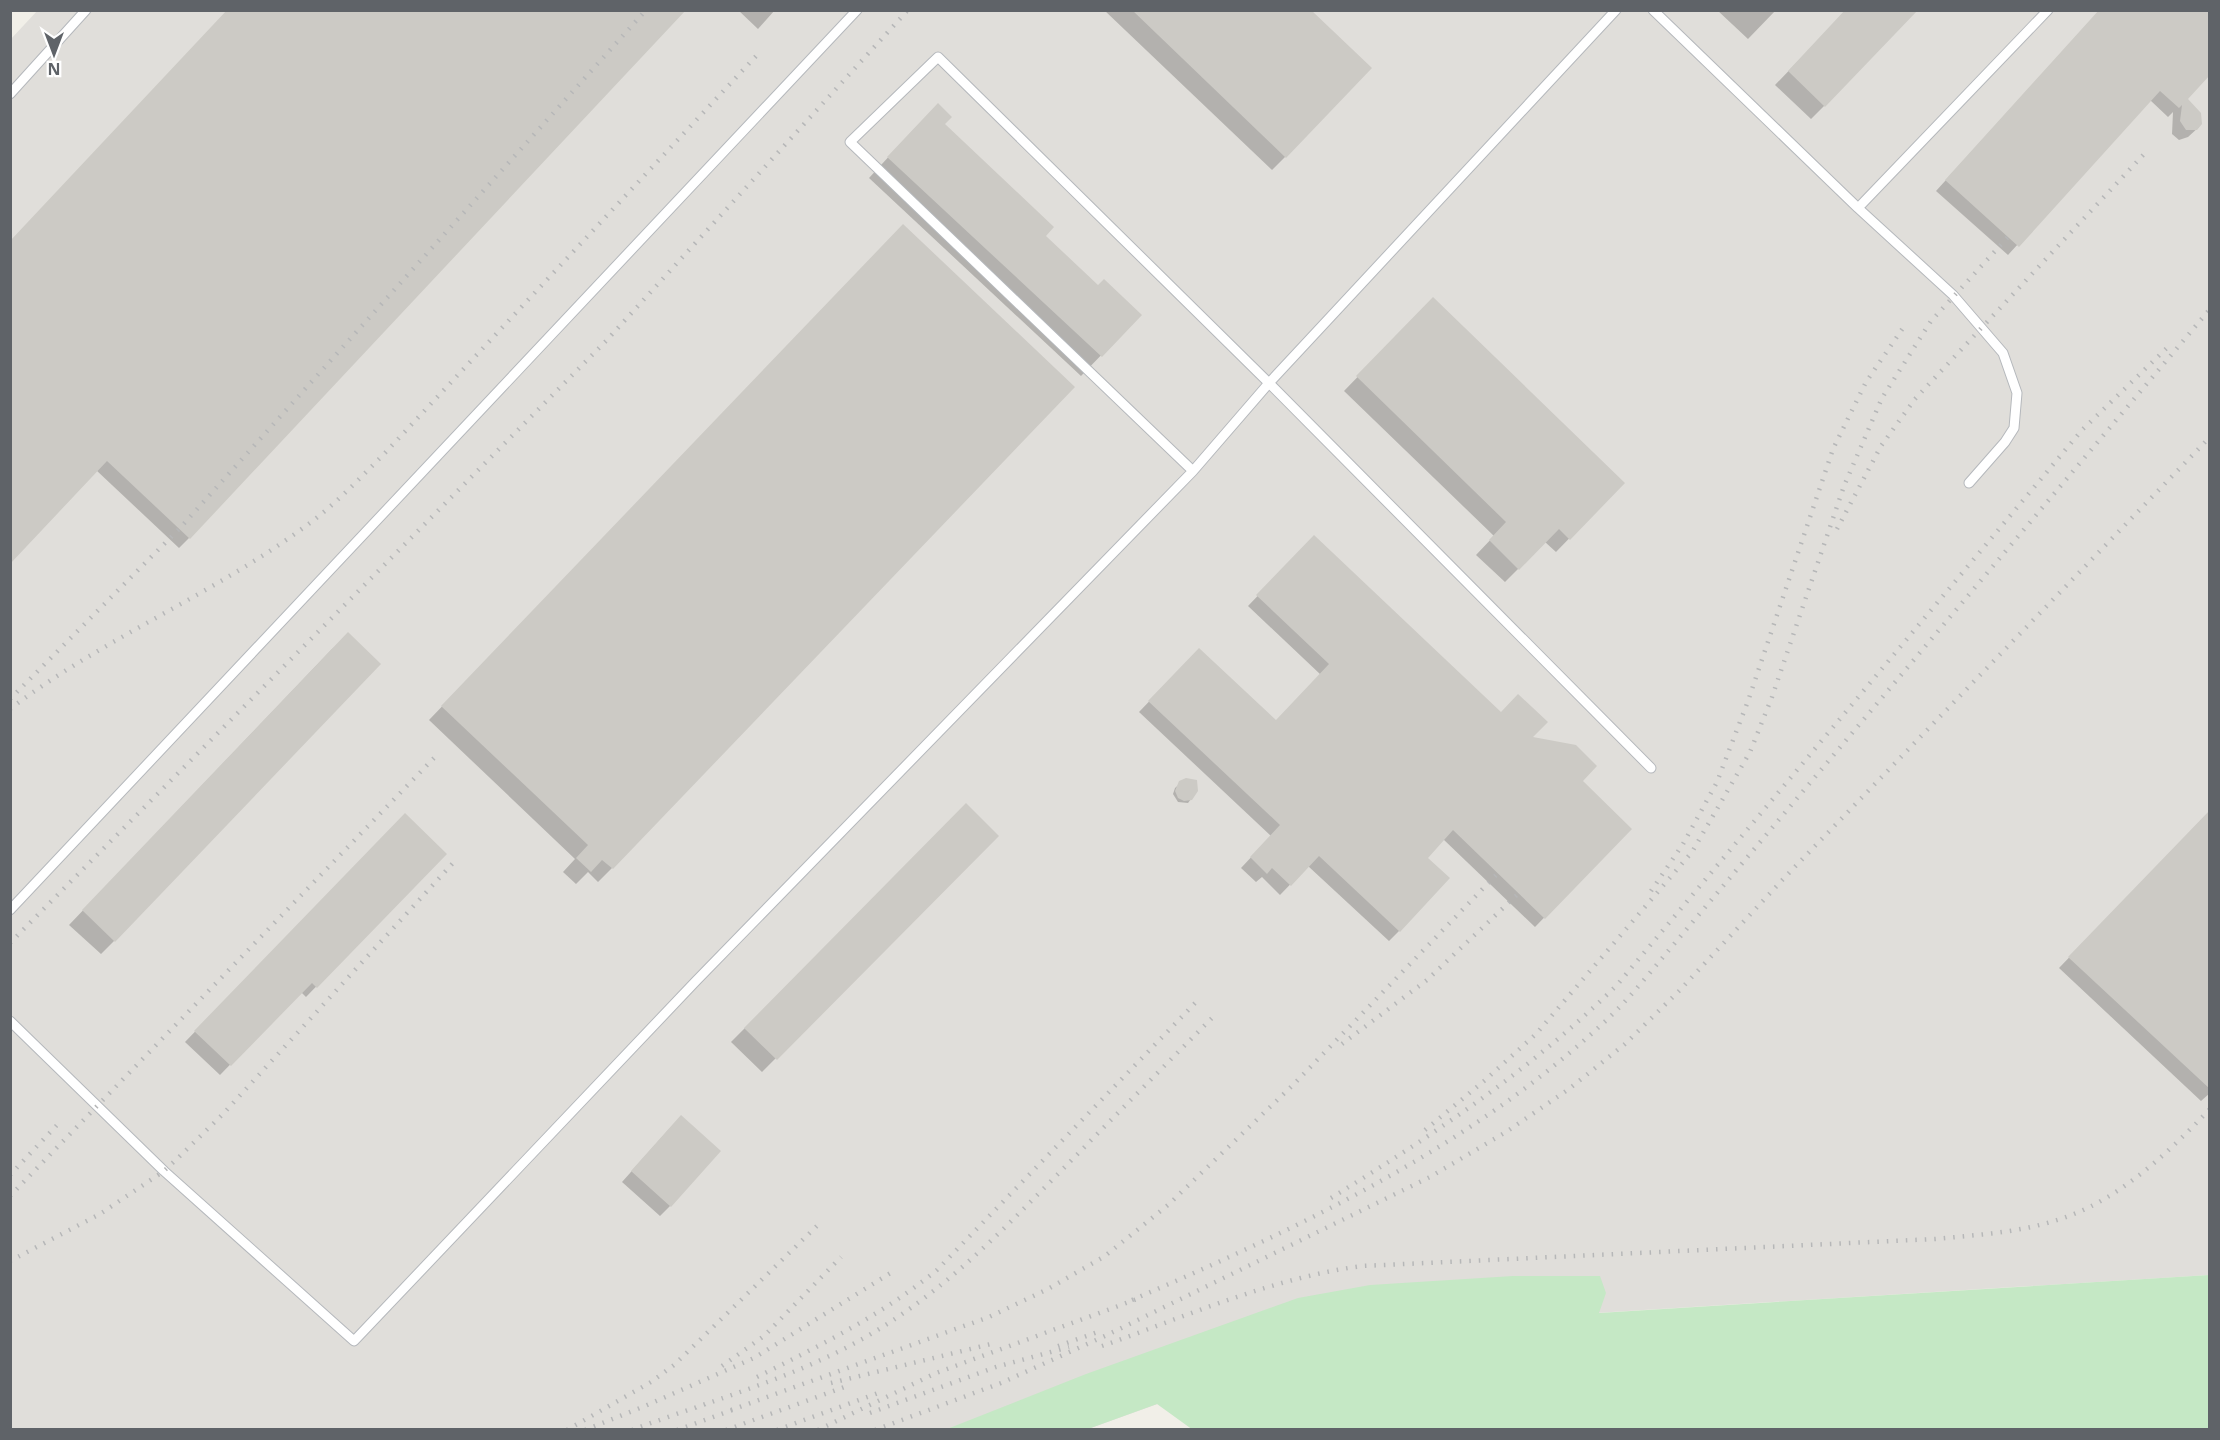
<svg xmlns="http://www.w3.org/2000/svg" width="2220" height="1440" font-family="'Open Sans',sans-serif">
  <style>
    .industrial { fill: #e0deda }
    .green { fill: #c5e8c5 }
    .shadow { fill: #0003 }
    .building { fill: #cccac5 }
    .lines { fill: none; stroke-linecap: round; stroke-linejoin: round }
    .service-casing { stroke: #b5b8bc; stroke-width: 11 }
    .service { stroke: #fff; stroke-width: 9 }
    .rail { stroke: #b6b7b8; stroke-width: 4.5; stroke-dasharray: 1.5 8; stroke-linecap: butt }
  </style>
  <rect width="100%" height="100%" fill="#f1efe8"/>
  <path class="industrial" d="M 38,10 L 2209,11 L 2209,1275 L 1371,1327 L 1088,1429 L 11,1429 L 10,40 Z"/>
  <path class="green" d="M 2209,1275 L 2209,1429 L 1193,1430 L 1157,1404 L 1088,1429 L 947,1429 L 1086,1374 L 1298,1298 L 1370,1285 L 1513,1276 L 1600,1276 L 1606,1293 L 1599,1313 Z"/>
  <path class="shadow" d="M 228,10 L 189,538 L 179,548 L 96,470 Z
    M 738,10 L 775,10 L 758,29 Z
    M 1104,10 L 1309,10 L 1285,157 L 1272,170 Z
    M 1717,10 L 1776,10 L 1748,39 Z
    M 1847,10 L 1824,106 L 1811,119 L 1775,85 Z
    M 2100,10 L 2186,99 L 2199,127 L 2188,137 L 2179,140 L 2172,134 L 2173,112 L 2168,117 L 2150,100 L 2008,255 L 1936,191 Z
    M 943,124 L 1044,236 L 1098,287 L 1140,315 L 1081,376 L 869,178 L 918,125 Z
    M 890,239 L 1073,387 L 612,868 L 598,882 L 588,872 L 576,884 L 563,872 L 575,859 L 429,720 Z
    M 1433,299 L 1623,483 L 1556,552 L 1545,542 L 1505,582 L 1476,555 L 1494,536 L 1344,391 Z
    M 1314,537 L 1501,714 L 1581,781 L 1630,829 L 1535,927 L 1443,839 L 1425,858 L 1399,931 L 1389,941 L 1308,866 L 1280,895 L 1262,877 L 1256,882 L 1241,868 L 1271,836 L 1139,712 L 1189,660 L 1276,722 L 1321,675 L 1248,606 Z
    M 334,647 L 114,941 L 101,954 L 69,925 Z
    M 1183,781 L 1191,799 L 1188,803 L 1178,802 L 1173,794 L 1175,788 Z
    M 966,806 L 997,836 L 762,1072 L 731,1042 Z
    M 2210,811 L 2210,1093 L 2201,1101 L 2059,968 Z
    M 405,815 L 445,854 L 306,997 L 301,992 L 220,1075 L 185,1042 Z
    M 671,1127 L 670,1206 L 660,1216 L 622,1182 Z"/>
  <path class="building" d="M 227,10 L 686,10 L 190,539 L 107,461 L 10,564 L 10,241 Z
    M 1132,10 L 1311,10 L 1372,68 L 1286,158 Z
    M 1845,10 L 1918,10 L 1825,107 L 1788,71 Z
    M 2099,10 L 2210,10 L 2210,75 L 2188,99 L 2201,113 L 2202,124 L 2197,130 L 2186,130 L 2180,121 L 2182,105 L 2179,108 L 2160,91 L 2019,247 L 1945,180 Z
    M 938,103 L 952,117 L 945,124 L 1054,227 L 1046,236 L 1098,285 L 1104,279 L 1142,315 L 1102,357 L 887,157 Z
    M 903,224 L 1075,387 L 613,869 L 602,860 L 591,872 L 576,858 L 588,845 L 441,706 Z
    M 1433,297 L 1625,483 L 1570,540 L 1559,529 L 1519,570 L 1489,540 L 1506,522 L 1356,376 Z
    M 1314,535 L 1501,712 L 1518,694 L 1548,722 L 1533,737 L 1576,745 L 1597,766 L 1583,781 L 1632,829 L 1545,919 L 1453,830 L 1428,858 L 1450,878 L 1400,932 L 1319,856 L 1291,886 L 1272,868 L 1267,874 L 1250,857 L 1280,825 L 1148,701 L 1199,648 L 1276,720 L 1329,664 L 1256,595 Z
    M 348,632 L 381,664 L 115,942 L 82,910 Z
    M 1186,778 L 1197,780 L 1198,791 L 1192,800 L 1184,801 L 1178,798 L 1175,791 L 1179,781 Z
    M 966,803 L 999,836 L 777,1060 L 744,1028 Z
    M 2210,810 L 2210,1089 L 2068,957 Z
    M 405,813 L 447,854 L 317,988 L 312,983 L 231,1066 L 194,1031 Z
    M 681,1115 L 721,1151 L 671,1207 L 631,1171 Z"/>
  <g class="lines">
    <defs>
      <path id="service" d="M 1653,10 L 1858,208 L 1953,295 L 2003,353 L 2017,393 L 2014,428 L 2005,442 L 1969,483
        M 10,94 L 86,10
        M 1858,208 L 2048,10
        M 1193,471 L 850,142 L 938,57 L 1269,383 L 1651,768
        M 10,910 L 857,10
        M 10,1021 L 164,1171 L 354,1341 L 695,982 L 1193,471 L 1269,383 L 1616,10"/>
    </defs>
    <use href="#service" class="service-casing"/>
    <use href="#service" class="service"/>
    <path class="rail" d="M 1837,529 L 1881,446 L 1915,399 L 2146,152
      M 10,699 L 180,528 L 646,10
      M 10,709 C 102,639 210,596 303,528 C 333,507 358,480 384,454 L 758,54
      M 1651,891 L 1683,844 L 1717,782 L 1748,701 L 1833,449 L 1866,382 L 1905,325
      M 10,943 L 606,341 L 908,10
      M 1342,1044 L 1427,980 L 1519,893
      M 1425,1130 L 1484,1081 L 1536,1034 L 1692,852 L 1750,752 L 1772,697 L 1844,486 L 1882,398 L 1931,321 L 2008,237
      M 10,1175 L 58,1124
      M 10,1196 L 434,758
      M 1331,1198 C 1433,1135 1531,1070 1617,985 L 2082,430 L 2171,344
      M 10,1261 L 100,1214 L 164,1171 L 179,1157 L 223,1114 L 453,863
      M 1132,1300 C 1297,1229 1465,1150 1599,1027 C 1625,1004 1647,976 1669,950 L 2210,309
      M 1058,1346 L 1098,1332
      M 1102,1346 C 1187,1316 1272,1278 1362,1266 L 1935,1239 C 1975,1235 2015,1233 2054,1221 C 2116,1203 2166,1155 2210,1109
      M 722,1366 L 764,1336 L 841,1257
      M 757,1377 C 821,1345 882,1315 937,1270 L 1199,999
      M 831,1383 L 991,1344
      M 731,1410 L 989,1317 L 1048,1289 L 1105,1256 L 1168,1205 L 1294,1084 L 1498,873
      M 870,1413 L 996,1367 L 1069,1347
      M 567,1430 L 651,1382 L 674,1365 L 822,1221
      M 585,1430 L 645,1406 L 754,1358 L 892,1272
      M 632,1430 C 709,1401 792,1379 864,1338 C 941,1294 996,1237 1057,1175 C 1109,1122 1161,1069 1213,1017
      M 677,1430 L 738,1408
      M 726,1430 L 847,1386
      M 777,1430 L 881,1392
      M 818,1430 L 936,1373 L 1140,1298
      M 875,1430 L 1001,1383 L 1105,1336 L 1430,1177 L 1506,1132 L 1569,1089 L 1625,1044 L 1679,991 L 1787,875 L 2210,437"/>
  </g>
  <rect width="2220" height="1440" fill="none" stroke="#5f6368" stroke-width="24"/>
  <g transform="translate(54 54) rotate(180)" stroke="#ffffff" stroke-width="4.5" paint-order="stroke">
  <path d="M0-4.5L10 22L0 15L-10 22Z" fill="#5f6368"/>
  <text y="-9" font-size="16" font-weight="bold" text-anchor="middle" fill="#5f6368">N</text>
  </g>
</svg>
